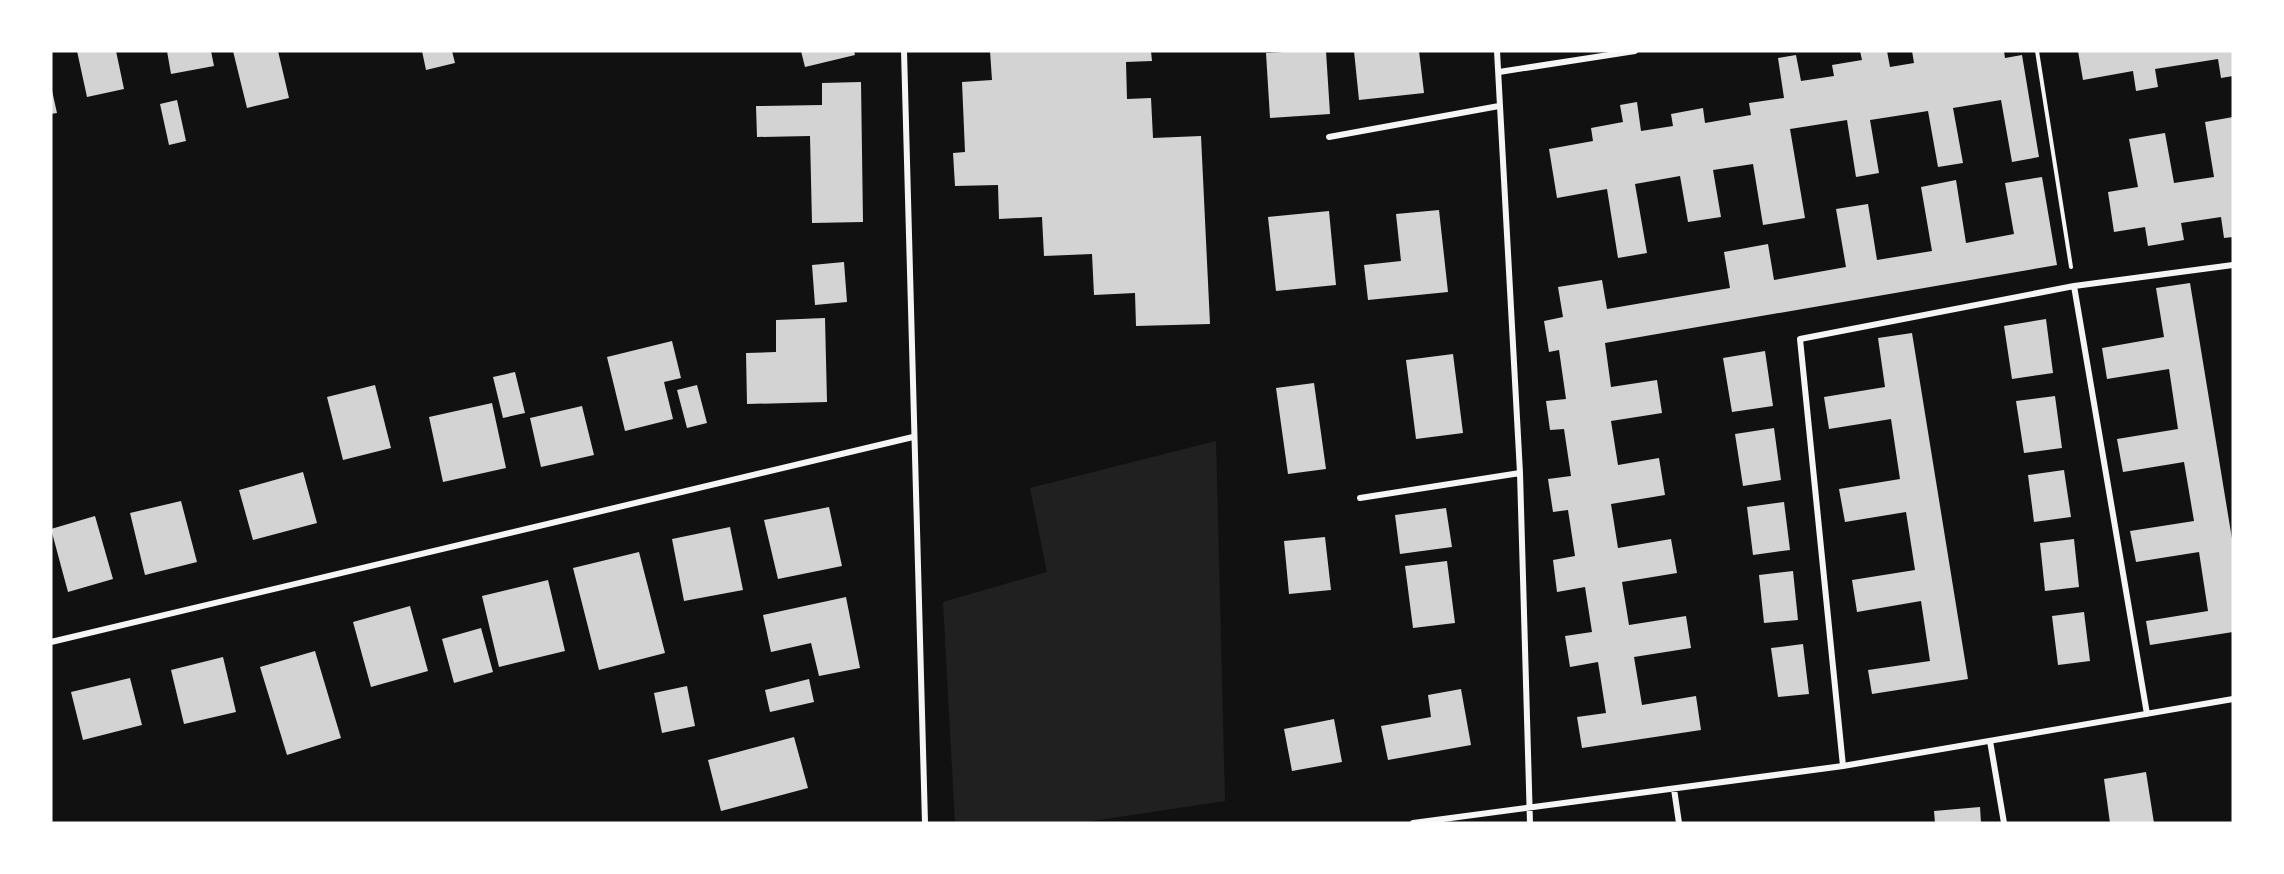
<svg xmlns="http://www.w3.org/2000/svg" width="2284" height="874" font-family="'Varela Round',sans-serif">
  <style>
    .green { fill: #202020 }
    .building { fill: #d3d3d3 }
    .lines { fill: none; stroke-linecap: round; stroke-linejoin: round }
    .path { stroke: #f5f5f5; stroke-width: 4 }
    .minor { stroke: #f5f5f5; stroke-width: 6 }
  </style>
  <rect width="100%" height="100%" fill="#111"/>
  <path class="green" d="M 1216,441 L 1225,801 L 1079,823 L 955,823 L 943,602 L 1047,572 L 1030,488 Z"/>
  <path class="building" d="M 77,51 L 116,51 L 124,89 L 87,97 Z
    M 167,51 L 211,51 L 214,66 L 171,74 Z
    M 233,51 L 278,51 L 289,98 L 247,108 Z
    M 422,51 L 452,51 L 455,63 L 426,70 Z
    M 801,51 L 854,51 L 855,55 L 805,67 Z
    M 990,51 L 1151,51 L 1152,61 L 1126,62 L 1127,99 L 1151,98 L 1153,138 L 1201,136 L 1210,324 L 1136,326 L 1135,293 L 1094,295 L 1092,254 L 1044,256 L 1042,217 L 999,219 L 998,185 L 955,186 L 953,153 L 965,152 L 962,82 L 992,80 Z
    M 1302,51 L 1326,51 L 1330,114 L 1270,118 L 1266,53 Z
    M 1354,51 L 1419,51 L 1424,93 L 1359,100 Z
    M 1860,51 L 1887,51 L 1890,67 L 1914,63 L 1912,51 L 2004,51 L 2005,58 L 2022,55 L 2039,157 L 2012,162 L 2001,100 L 1953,108 L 1963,163 L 1938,167 L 1928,111 L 1870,120 L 1879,173 L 1856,177 L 1847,120 L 1790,129 L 1805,218 L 1763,225 L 1753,164 L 1713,170 L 1721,217 L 1688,222 L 1680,176 L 1635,184 L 1647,253 L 1618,258 L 1607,189 L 1557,198 L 1549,149 L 1593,141 L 1591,128 L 1623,122 L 1620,105 L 1637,102 L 1641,131 L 1673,126 L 1671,114 L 1703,108 L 1705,123 L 1751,115 L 1749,103 L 1784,98 L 1778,58 L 1796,55 L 1801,81 L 1834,76 L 1832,65 L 1862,60 Z
    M 2078,51 L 2233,51 L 2233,76 L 2221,78 L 2218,59 L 2155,69 L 2158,87 L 2136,91 L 2133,71 L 2083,80 Z
    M 861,82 L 863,222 L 812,223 L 810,136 L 757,137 L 756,106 L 822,105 L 822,83 Z
    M 51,86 L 57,113 L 51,114 Z
    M 177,100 L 186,141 L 169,145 L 160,104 Z
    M 2233,117 L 2233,237 L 2224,238 L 2221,217 L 2181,223 L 2184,240 L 2148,246 L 2145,227 L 2114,232 L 2108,192 L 2138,187 L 2129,139 L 2165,133 L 2174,183 L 2214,177 L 2205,122 Z
    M 2042,177 L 2057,265 L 1605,343 L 1611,387 L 1657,380 L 1662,413 L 1611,421 L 1618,465 L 1659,458 L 1665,495 L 1611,504 L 1618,548 L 1671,539 L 1677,573 L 1622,582 L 1629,625 L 1686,616 L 1691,648 L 1634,657 L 1642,705 L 1696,696 L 1701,730 L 1582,748 L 1577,717 L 1606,713 L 1598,662 L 1570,667 L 1565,636 L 1592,632 L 1585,587 L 1557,592 L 1553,560 L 1575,556 L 1568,510 L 1553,512 L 1548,479 L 1571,476 L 1564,429 L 1550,430 L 1546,401 L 1566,399 L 1559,350 L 1549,352 L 1544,321 L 1563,317 L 1558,287 L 1602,280 L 1607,309 L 1730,288 L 1724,252 L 1768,244 L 1774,280 L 1846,267 L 1836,209 L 1868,204 L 1877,260 L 1932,251 L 1921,187 L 1956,180 L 1966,243 L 2014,234 L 2005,183 Z
    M 1439,210 L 1448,292 L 1368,300 L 1364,265 L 1401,261 L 1396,214 Z
    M 1329,211 L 1336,285 L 1276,291 L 1268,217 Z
    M 844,262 L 847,302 L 815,305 L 812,265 Z
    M 2190,283 L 2233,545 L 2233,632 L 2150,645 L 2146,621 L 2208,611 L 2199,552 L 2136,562 L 2130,531 L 2194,521 L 2184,462 L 2123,472 L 2117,439 L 2178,429 L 2169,369 L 2107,379 L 2102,348 L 2164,337 L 2156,288 Z
    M 825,318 L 827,402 L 747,404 L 746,353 L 776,352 L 776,320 Z
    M 2046,319 L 2053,373 L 2012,379 L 2004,326 Z
    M 1912,333 L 1968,679 L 1872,694 L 1868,670 L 1930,661 L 1921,601 L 1857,612 L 1852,580 L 1915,570 L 1906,512 L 1845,522 L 1839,489 L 1900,479 L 1891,419 L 1829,429 L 1824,397 L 1885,387 L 1878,338 Z
    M 672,341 L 681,378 L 664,382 L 673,419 L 625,431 L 607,357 Z
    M 1765,351 L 1773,406 L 1732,412 L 1723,358 Z
    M 1453,354 L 1463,433 L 1416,439 L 1406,360 Z
    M 515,372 L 525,413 L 503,418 L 493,377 Z
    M 1314,383 L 1326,469 L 1288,474 L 1276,388 Z
    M 375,385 L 391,448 L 343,460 L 327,397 Z
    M 697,385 L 707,423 L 687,428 L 677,390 Z
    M 2055,396 L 2062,448 L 2024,453 L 2016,401 Z
    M 492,403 L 506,468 L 443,482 L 429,417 Z
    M 582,406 L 594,455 L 541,467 L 530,418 Z
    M 1774,428 L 1781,480 L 1743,486 L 1735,434 Z
    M 2064,470 L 2071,517 L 2034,522 L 2028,475 Z
    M 303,472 L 317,523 L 253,540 L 239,490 Z
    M 181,501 L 197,562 L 145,575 L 130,513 Z
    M 1784,502 L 1790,550 L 1753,555 L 1747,507 Z
    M 829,507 L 842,566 L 778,579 L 764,520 Z
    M 1446,508 L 1452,547 L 1400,554 L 1395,515 Z
    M 95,516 L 113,579 L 68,592 L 51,529 Z
    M 730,527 L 743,590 L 684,601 L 672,539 Z
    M 1325,537 L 1331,590 L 1289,594 L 1284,541 Z
    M 2074,539 L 2079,587 L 2045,591 L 2040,543 Z
    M 639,552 L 665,653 L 599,670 L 573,568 Z
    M 1447,561 L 1455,623 L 1413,628 L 1405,566 Z
    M 1793,571 L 1798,620 L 1764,623 L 1759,575 Z
    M 548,580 L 565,651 L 499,667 L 482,596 Z
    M 846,597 L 860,668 L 819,676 L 811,643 L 771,652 L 763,615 Z
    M 410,606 L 428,671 L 371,687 L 353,622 Z
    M 2084,612 L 2090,661 L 2058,665 L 2052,616 Z
    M 481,628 L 493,672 L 454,683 L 442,639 Z
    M 1803,644 L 1809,694 L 1778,697 L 1771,648 Z
    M 315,651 L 341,738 L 287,755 L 260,667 Z
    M 223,657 L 236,712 L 184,724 L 171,670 Z
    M 130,678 L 142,725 L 83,740 L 71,692 Z
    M 809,679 L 814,702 L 770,712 L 765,690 Z
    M 687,686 L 695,726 L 662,733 L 654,693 Z
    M 1461,689 L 1471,745 L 1388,760 L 1381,726 L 1431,717 L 1428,695 Z
    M 1334,719 L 1342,762 L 1292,771 L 1284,729 Z
    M 794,737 L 808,788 L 721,811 L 708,760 Z
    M 2146,772 L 2154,823 L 2110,823 L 2104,779 Z
    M 1980,807 L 1981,823 L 1935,823 L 1934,811 Z"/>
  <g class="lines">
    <path class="path" d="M 2037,51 L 2071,267"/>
    <path class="minor" d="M 904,51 L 925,823
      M 1497,51 L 1520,473 L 1530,823
      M 1499,72 L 1635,51
      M 1329,137 L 1499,106
      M 2074,286 L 2147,714
      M 1360,498 L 1520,473
      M 51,642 L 913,437
      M 1990,741 L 2004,823
      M 1843,766 L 1800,339 L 2074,286 L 2233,265
      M 1674,789 L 1679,823
      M 1413,823 L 1843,766 L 2233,699"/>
  </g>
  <rect width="2284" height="874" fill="none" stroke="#ffffff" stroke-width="105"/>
</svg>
